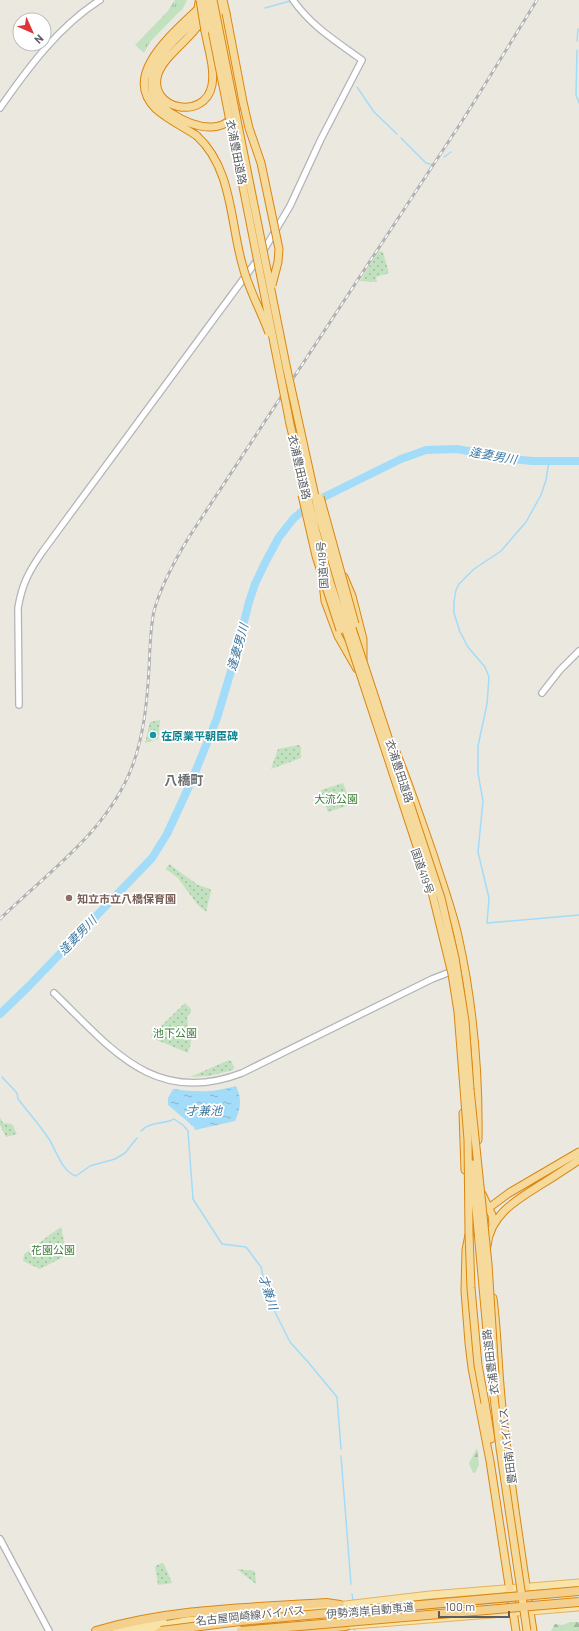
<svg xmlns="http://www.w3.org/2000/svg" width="579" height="1631" font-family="Barlow,'Noto Sans JP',sans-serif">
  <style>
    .grass { fill: url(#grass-tufts) }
    .forest { fill: url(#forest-firs) }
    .park { fill: url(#park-dots) }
    .water { fill: url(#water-ripples) }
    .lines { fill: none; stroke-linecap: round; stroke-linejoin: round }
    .stream { stroke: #a3dcf8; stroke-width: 1.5 }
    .river { stroke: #a3dcf8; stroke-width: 8 }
    .trunk-tunnel { stroke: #c6c5c0; stroke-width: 7; stroke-dasharray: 7 3.5; stroke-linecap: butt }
    .tertiary-casing { stroke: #b1b4b7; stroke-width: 8 }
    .primary-casing { stroke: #e6b25e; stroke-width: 9 }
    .trunk-casing { stroke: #db8711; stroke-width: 9 }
    .motorway-casing { stroke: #db8711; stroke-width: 10 }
    .tertiary { stroke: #fff; stroke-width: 5.5 }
    .primary { stroke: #f8e3a8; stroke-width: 7 }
    .trunk { stroke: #f6da9b; stroke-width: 7 }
    .motorway { stroke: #f4d08e; stroke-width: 8 }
    .rail-casing { stroke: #b1b2b2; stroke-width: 3 }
    .rail { stroke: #fff; stroke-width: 1.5; stroke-dasharray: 4.5; stroke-linecap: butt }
    .trunk-bridge-casing { stroke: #db8711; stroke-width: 9; stroke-linecap: butt }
    .motorway-bridge-casing { stroke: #db8711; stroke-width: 10; stroke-linecap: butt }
    .trunk-bridge { stroke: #f6da9b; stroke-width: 7 }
    .motorway-bridge { stroke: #f4d08e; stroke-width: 8 }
    .culture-dot { fill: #0f9aa8; stroke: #fff; stroke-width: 1.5 }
    .education-dot { fill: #8d6e63; stroke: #fff; stroke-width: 1.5 }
    .labels { text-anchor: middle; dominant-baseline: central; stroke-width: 3.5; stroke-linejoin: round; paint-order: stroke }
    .street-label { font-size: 11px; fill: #595d60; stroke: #fff }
    .culture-label { font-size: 11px; font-weight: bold; fill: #0d838f; stroke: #fff; text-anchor: start }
    .park-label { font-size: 11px; fill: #3e7f3a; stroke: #fff }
    .education-label { font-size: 11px; font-weight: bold; fill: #785e54; stroke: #fff; text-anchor: start }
    .water-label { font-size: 12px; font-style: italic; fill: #4179a0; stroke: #fff }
    .quarter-label { font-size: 13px; font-weight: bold; fill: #6a6f72; stroke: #fff }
  </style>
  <defs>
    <pattern id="grass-tufts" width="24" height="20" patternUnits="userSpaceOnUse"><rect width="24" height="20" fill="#c2e1be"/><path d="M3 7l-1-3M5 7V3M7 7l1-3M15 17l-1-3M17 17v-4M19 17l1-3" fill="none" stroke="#a1ba9e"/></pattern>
    <pattern id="forest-firs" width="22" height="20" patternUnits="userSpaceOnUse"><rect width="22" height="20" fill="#c2e1be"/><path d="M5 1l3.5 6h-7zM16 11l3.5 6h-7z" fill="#a1ba9e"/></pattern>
    <pattern id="park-dots" width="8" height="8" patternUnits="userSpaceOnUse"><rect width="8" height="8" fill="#c2e1be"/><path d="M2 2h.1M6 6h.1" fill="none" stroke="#a1ba9e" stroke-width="1.8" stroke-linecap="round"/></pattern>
    <pattern id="water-ripples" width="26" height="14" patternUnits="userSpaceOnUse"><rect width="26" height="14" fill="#a3dcf8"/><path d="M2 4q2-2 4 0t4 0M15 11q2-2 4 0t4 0" fill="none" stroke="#88b6cc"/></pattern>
  </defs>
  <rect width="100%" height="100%" fill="#ebe8e0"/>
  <path class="grass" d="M 175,0 L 187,0 L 182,10 L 178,13 L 150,42 L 144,53 L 135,45 L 167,12 Z"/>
  <path class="forest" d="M 477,1448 L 479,1465 L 475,1473 L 473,1473 L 469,1463 Z
    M 570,1622 L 579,1622 L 579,1631 L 551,1631 L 555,1624 L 563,1625 Z"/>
  <path class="park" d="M 379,251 L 383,252 L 389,273 L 376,277 L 377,282 L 360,281 Z
    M 160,720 L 158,739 L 145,743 L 150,722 Z
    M 299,745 L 301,747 L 301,758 L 271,769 L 278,749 Z
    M 343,783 L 351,803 L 350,805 L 328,812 L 321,790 Z
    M 169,864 L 198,885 L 210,889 L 211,891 L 206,912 L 197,904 L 178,878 L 166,869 Z
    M 185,1003 L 191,1009 L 191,1012 L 187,1017 L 188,1026 L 193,1034 L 188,1053 L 152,1038 L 151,1036 Z
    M 229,1060 L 232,1062 L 234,1068 L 233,1070 L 209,1076 L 190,1077 Z
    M 0,1118 L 3,1123 L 12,1124 L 17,1134 L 6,1137 L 0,1125 Z
    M 61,1227 L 67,1255 L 40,1269 L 23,1261 L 24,1254 C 37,1246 48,1235 61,1227 Z
    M 162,1563 L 164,1564 L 172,1583 L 158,1585 L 155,1566 Z
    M 237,1569 L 255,1571 L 256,1584 L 238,1570 Z"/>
  <path class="water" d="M 236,1086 C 242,1099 241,1108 235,1121 L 195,1130 L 194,1127 L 168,1105 L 168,1098 L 173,1089 C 196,1092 212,1093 236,1086 Z"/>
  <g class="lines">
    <path class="stream" d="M 265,8 L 290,1
      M 577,41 L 578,29
      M 577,50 L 576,95 L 579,103
      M 357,87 L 374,112 L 397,134
      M 401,138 L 426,163 L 434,165
      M 444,157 L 451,152
      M 549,461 L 546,480 L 541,495 L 526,522 L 501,551 L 474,569 L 459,584 L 456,590 L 454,602 L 454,613 L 460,632 L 468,647 L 485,667 L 489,677 L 487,704 L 478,746 L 478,773 L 483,801 L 478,852 L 489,898 L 487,923 L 579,915
      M 2,1077 L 17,1093 L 18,1099 C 28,1112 40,1125 49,1139 C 56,1150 62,1172 76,1176 L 90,1166 L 115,1159 L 125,1153 L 137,1138
      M 141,1131 C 150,1121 163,1125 174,1119 L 183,1125 L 188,1131 L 193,1199 L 222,1244 L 246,1247 L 261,1267 L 265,1285 L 270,1296 L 270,1302 L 290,1342 L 308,1362 L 337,1397 L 341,1449
      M 341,1456 L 351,1584
      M 352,1594 L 353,1601
      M 354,1629 L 355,1631"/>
    <path class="river" d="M 0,1014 L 29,986 L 152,858 L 167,834 L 192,780 L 217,718 L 234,661 L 249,602 L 255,584 L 266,561 L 279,537 L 294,518 L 311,504 L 328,495 L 401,459 L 426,450 L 457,449 L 512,459 L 532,461 L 579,461"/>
    <path class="trunk-tunnel" d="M 284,373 L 294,420"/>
    <defs>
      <path id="tertiary" d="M 0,108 C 28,68 58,27 100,0
        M 542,693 L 560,670 L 579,651
        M 19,705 L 18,608 C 22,584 29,571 43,551 L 261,255 L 290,206 L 321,139 L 362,60 C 336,41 312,27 293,0
        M 54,993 C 111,1048 154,1107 242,1073 L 432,979 L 450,972 L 455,971
        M 0,1539 L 49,1631"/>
      <path id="primary" d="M 342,1626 L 579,1607
        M 116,1631 L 163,1621
        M 136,1631 L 186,1621 L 276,1611 L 320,1608 L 430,1595 L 579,1583"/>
      <path id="trunk" d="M 223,0 L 226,13
        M 199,2 L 197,16 L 193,22 C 179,37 159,52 153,72 C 151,81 151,91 156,99 C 159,105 166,109 171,113 C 195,129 234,139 238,99 L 218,0
        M 204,17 C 194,37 165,54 158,74 C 147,109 205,122 212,85 C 215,68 208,48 205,31
        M 197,136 C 184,127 168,120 156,109 C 120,74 176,31 199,8
        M 294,420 L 308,486
        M 344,577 L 352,596 L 363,639 L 363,660
        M 323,583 L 325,601 L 338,636 L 357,669
        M 396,752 C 410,787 422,822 434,857 C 442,883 452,909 458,936 C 473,1003 479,1071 478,1140
        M 463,1113 L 465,1170
        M 482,1194 L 492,1215 L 493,1225
        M 486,1210 L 509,1193 L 579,1152
        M 478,1218 L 469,1235 L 466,1250 L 465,1291 L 469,1343 L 472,1368 L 490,1461 L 516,1631
        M 487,1246 C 490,1214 518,1199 542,1184 C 555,1176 567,1168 579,1160
        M 493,1298 C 498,1337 498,1377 503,1416 C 511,1488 522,1560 533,1631
        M 485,1403 L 491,1439"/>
      <path id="motorway" d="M 96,1631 C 170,1609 249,1608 326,1603 L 340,1605
        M 297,1631 L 346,1626"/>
    </defs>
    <use href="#tertiary" class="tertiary-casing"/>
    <use href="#primary" class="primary-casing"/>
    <use href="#trunk" class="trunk-casing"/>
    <use href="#motorway" class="motorway-casing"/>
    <use href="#tertiary" class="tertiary"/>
    <use href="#primary" class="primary"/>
    <use href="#trunk" class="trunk"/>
    <use href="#motorway" class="motorway"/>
    <defs>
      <path id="rail" d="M 0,919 C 48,872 107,832 132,767 C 144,735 147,702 149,669 C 150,650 150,630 154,611 C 161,585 175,560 189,537 L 466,115 L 537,0"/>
    </defs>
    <use href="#rail" class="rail-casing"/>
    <use href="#rail" class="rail"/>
    <defs>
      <path id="trunk-bridge" d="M 200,0 L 205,31
        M 206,0 L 290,424
        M 213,0 L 286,365 L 320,519 L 349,619 L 441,898 L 455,958 L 465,1021 L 470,1089 L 488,1264 L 495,1375
        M 226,13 L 243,102 L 249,128 L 261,163 L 279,249 L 278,262 L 272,285
        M 197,136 C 233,169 230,224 243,267 C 249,290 261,311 269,333
        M 289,420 L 316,532 L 330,582 L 432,892 L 452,974 L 458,1012 L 468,1140 L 469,1233 L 471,1288 L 478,1365 L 485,1403
        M 302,495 L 316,556 L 340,630
        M 320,497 L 355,624
        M 472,1164 L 489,1354 L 500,1448 L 527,1631"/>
      <path id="motorway-bridge" d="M 161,1631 L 240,1621 L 579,1591
        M 241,1631 L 579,1602"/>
    </defs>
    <use href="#trunk-bridge" class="trunk-bridge-casing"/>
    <use href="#motorway-bridge" class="motorway-bridge-casing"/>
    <use href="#trunk-bridge" class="trunk-bridge"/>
    <use href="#motorway-bridge" class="motorway-bridge"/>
  </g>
  <circle class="culture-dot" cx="153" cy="735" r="4"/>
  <circle class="education-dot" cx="69" cy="898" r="4"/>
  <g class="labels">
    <g class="street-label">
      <text transform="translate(237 152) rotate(79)">衣浦豊田道路</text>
      <text transform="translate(300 467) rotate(77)">衣浦豊田道路</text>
      <text transform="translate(322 565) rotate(-94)">国道419号</text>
      <text transform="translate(400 771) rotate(72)">衣浦豊田道路</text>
      <text transform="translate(423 871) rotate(71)">国道419号</text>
      <text transform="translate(490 1362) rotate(-97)">衣浦豊田道路</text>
      <text transform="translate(507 1446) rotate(-97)">豊田南バイパス</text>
      <text transform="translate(370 1610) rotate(-5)">伊勢湾岸自動車道</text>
      <text transform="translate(250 1615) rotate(-6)">名古屋岡崎線バイパス</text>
    </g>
    <g class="culture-label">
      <text x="161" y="735">在原業平朝臣碑</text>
    </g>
    <g class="park-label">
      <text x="336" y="798">大流公園</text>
      <text x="175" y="1032">池下公園</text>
      <text x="53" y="1249">花園公園</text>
    </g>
    <g class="education-label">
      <text x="77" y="898">知立市立八橋保育園</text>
    </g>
    <g class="water-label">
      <text transform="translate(493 455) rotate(10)">逢妻男川</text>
      <text transform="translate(237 647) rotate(-74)">逢妻男川</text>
      <text transform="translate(77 935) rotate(-46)">逢妻男川</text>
      <text x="204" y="1110">才兼池</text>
      <text transform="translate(269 1292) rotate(72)">才兼川</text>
    </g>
    <g class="quarter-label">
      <text x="184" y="780">八橋町</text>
    </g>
  </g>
  <g transform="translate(32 32) rotate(135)"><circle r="19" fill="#ffffff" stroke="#bdbebf"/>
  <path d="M0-3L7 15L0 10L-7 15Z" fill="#db363a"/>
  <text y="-6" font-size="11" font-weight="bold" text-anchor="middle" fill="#595d60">N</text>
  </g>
  <path d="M439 1611v6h70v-6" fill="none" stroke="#595d60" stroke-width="2"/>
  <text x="445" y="1611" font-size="12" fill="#595d60" stroke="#ffffff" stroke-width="3" paint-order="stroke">100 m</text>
</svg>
